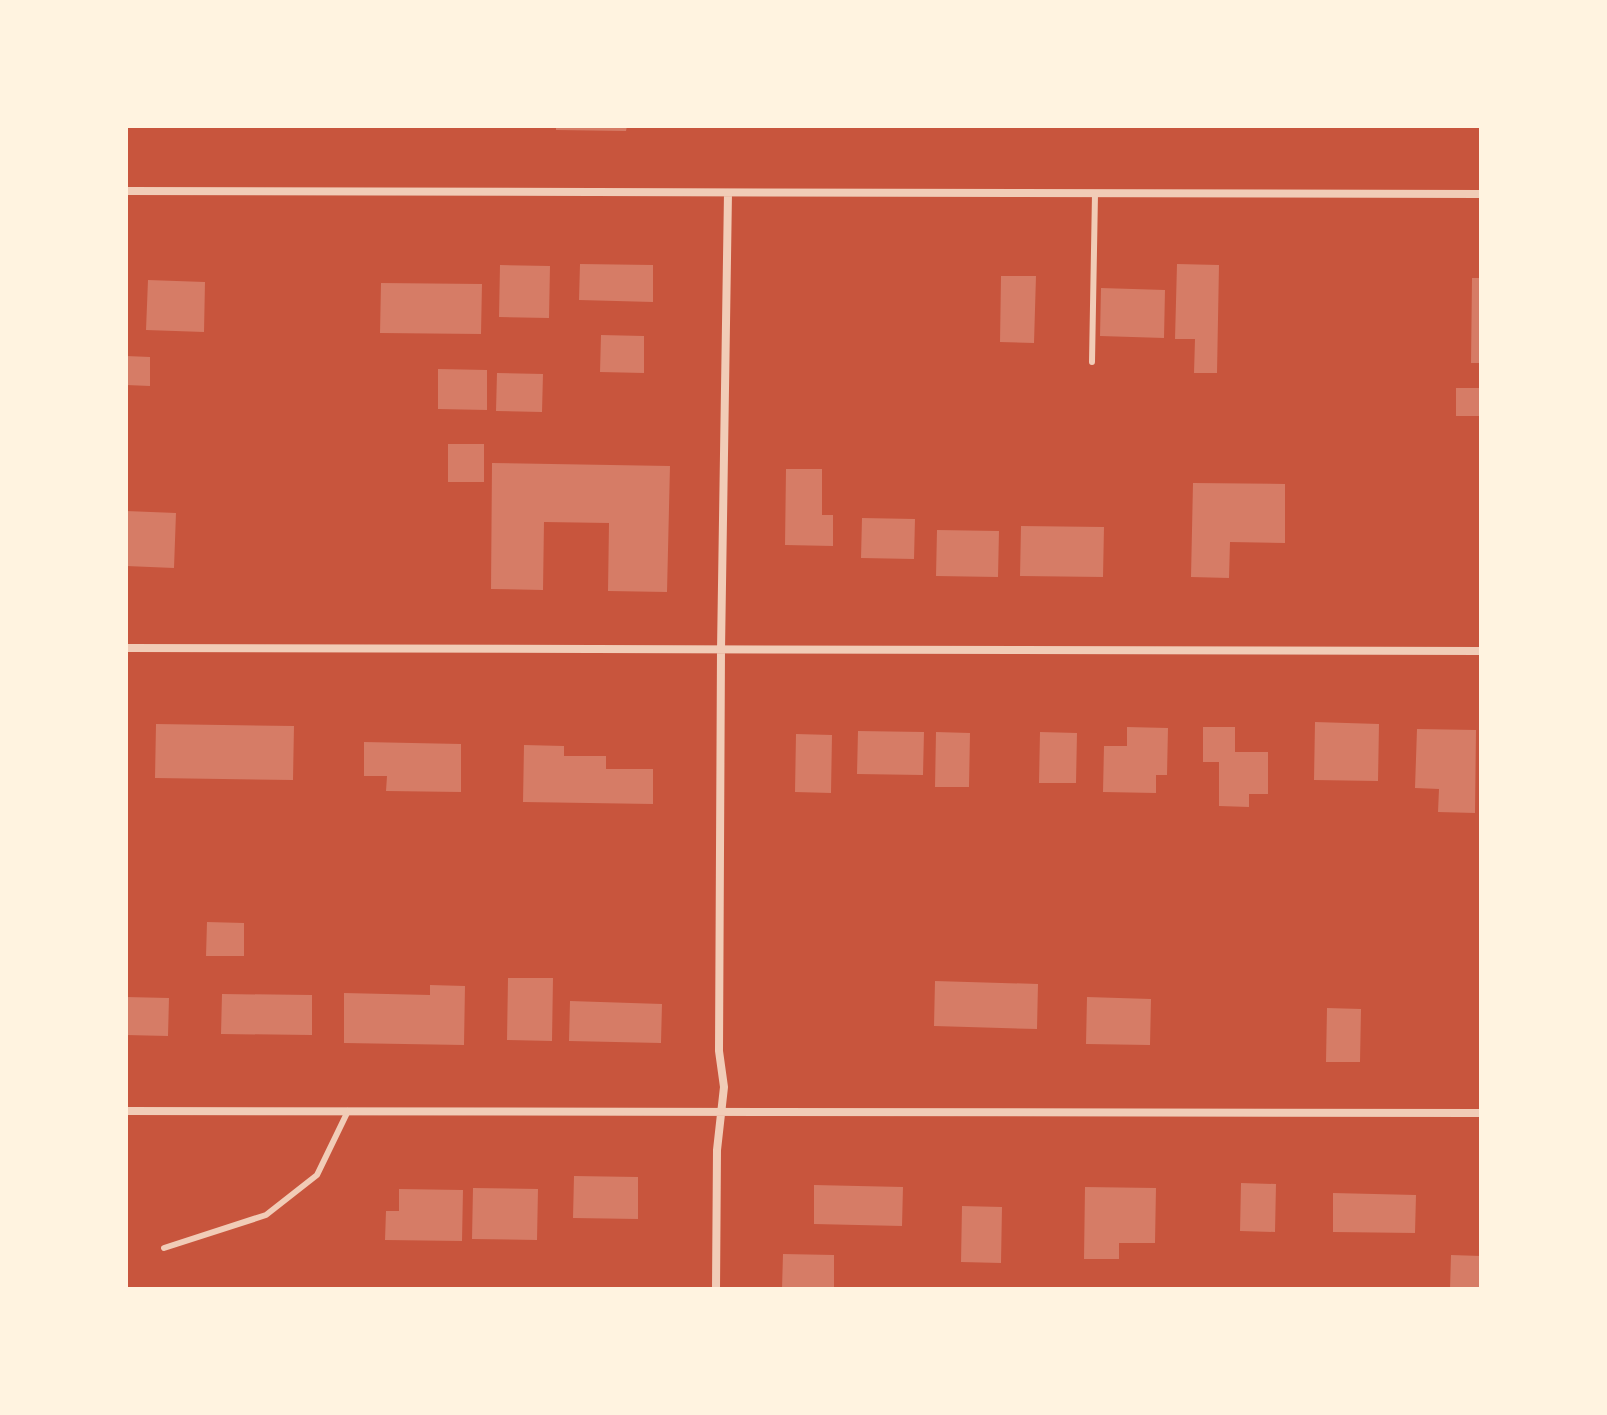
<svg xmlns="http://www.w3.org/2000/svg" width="1607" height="1415" font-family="'Roboto Condensed',sans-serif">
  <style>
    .building { fill: #d67c66 }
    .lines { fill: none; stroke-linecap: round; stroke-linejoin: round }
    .service { stroke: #f1ccb7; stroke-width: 6 }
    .minor { stroke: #f1ccb7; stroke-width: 8 }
  </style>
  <rect width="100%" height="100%" fill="#c8553d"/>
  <path class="building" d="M 556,126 L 627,126 L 626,131 L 556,130 Z
    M 580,264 L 653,265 L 653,302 L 579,300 Z
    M 1177,264 L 1219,265 L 1217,373 L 1194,373 L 1195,339 L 1175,339 Z
    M 500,265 L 550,266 L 549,318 L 499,317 Z
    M 1001,276 L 1036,276 L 1034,343 L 1000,342 Z
    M 1472,278 L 1481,278 L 1481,363 L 1471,363 Z
    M 148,280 L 205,282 L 204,332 L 146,330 Z
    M 381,283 L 482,284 L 481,334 L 380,333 Z
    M 1101,288 L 1165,290 L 1164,338 L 1100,336 Z
    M 601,335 L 644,336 L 644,373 L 600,372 Z
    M 126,356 L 150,357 L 150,386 L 126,385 Z
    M 438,369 L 487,370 L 487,410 L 438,409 Z
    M 497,373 L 543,374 L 542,412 L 496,411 Z
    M 1456,388 L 1481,388 L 1481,416 L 1456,416 Z
    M 448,444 L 484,444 L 484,482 L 448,482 Z
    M 492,463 L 670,466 L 667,592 L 608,591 L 609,523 L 544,522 L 543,590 L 491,589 Z
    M 786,469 L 822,469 L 822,515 L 833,515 L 833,546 L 785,545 Z
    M 1193,483 L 1285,484 L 1285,543 L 1230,542 L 1229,578 L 1191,577 Z
    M 126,511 L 176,513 L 174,568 L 126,566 Z
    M 862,518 L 915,519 L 914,559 L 861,558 Z
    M 1021,526 L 1104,527 L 1103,577 L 1020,576 Z
    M 937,530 L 999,531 L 998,577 L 936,576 Z
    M 1315,722 L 1379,724 L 1378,781 L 1314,780 Z
    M 156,724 L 294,726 L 293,780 L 155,778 Z
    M 1127,727 L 1168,728 L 1167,775 L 1156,775 L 1156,793 L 1103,792 L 1104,746 L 1127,746 Z
    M 1203,727 L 1235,727 L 1235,752 L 1268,752 L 1268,794 L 1249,794 L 1249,807 L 1219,806 L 1219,762 L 1203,762 Z
    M 1417,729 L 1476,730 L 1475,813 L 1438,812 L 1439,789 L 1415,788 Z
    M 858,731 L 924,732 L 923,775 L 857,774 Z
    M 936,732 L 970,733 L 969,787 L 935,787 Z
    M 1040,732 L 1077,733 L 1076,783 L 1039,783 Z
    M 796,734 L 832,735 L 831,793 L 795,792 Z
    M 364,742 L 461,744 L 461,792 L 386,791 L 387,776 L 364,776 Z
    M 524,745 L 564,746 L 564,756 L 606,756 L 606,769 L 653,769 L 653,804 L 523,802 Z
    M 207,922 L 244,923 L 244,956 L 206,956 Z
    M 508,978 L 553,978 L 552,1041 L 507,1040 Z
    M 935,981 L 1038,984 L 1037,1029 L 934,1026 Z
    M 430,985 L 465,986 L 464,1045 L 344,1043 L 344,993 L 430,995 Z
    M 222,994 L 312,995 L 312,1035 L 221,1034 Z
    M 126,997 L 169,998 L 168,1036 L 126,1035 Z
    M 1087,997 L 1151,999 L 1150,1045 L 1086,1044 Z
    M 570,1001 L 662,1004 L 661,1043 L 569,1041 Z
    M 1327,1008 L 1361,1009 L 1360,1062 L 1326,1062 Z
    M 574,1176 L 638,1177 L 638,1219 L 573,1218 Z
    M 1241,1183 L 1276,1184 L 1275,1232 L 1240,1231 Z
    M 814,1185 L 903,1187 L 902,1226 L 814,1224 Z
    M 1085,1187 L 1156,1188 L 1155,1243 L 1119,1243 L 1119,1259 L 1084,1259 Z
    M 473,1188 L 538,1189 L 537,1240 L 472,1239 Z
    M 399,1189 L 463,1190 L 462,1241 L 385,1240 L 386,1211 L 399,1211 Z
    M 1333,1193 L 1416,1195 L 1415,1233 L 1333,1232 Z
    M 962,1206 L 1002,1207 L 1001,1263 L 961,1262 Z
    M 783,1254 L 834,1255 L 834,1289 L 782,1289 Z
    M 1451,1255 L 1481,1256 L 1481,1289 L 1450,1289 Z"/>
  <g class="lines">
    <path class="service" d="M 1092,362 L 1095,194
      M 164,1248 L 266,1215 L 317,1175 L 348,1111"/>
    <path class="minor" d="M 126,191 L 1481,194
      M 126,648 L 1481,651
      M 126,1111 L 1481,1113
      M 716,1289 L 717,1150 L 724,1087 L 719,1051 L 721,650 L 728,193"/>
  </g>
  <rect width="1607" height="1415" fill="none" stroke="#fff3e0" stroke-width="256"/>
</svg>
